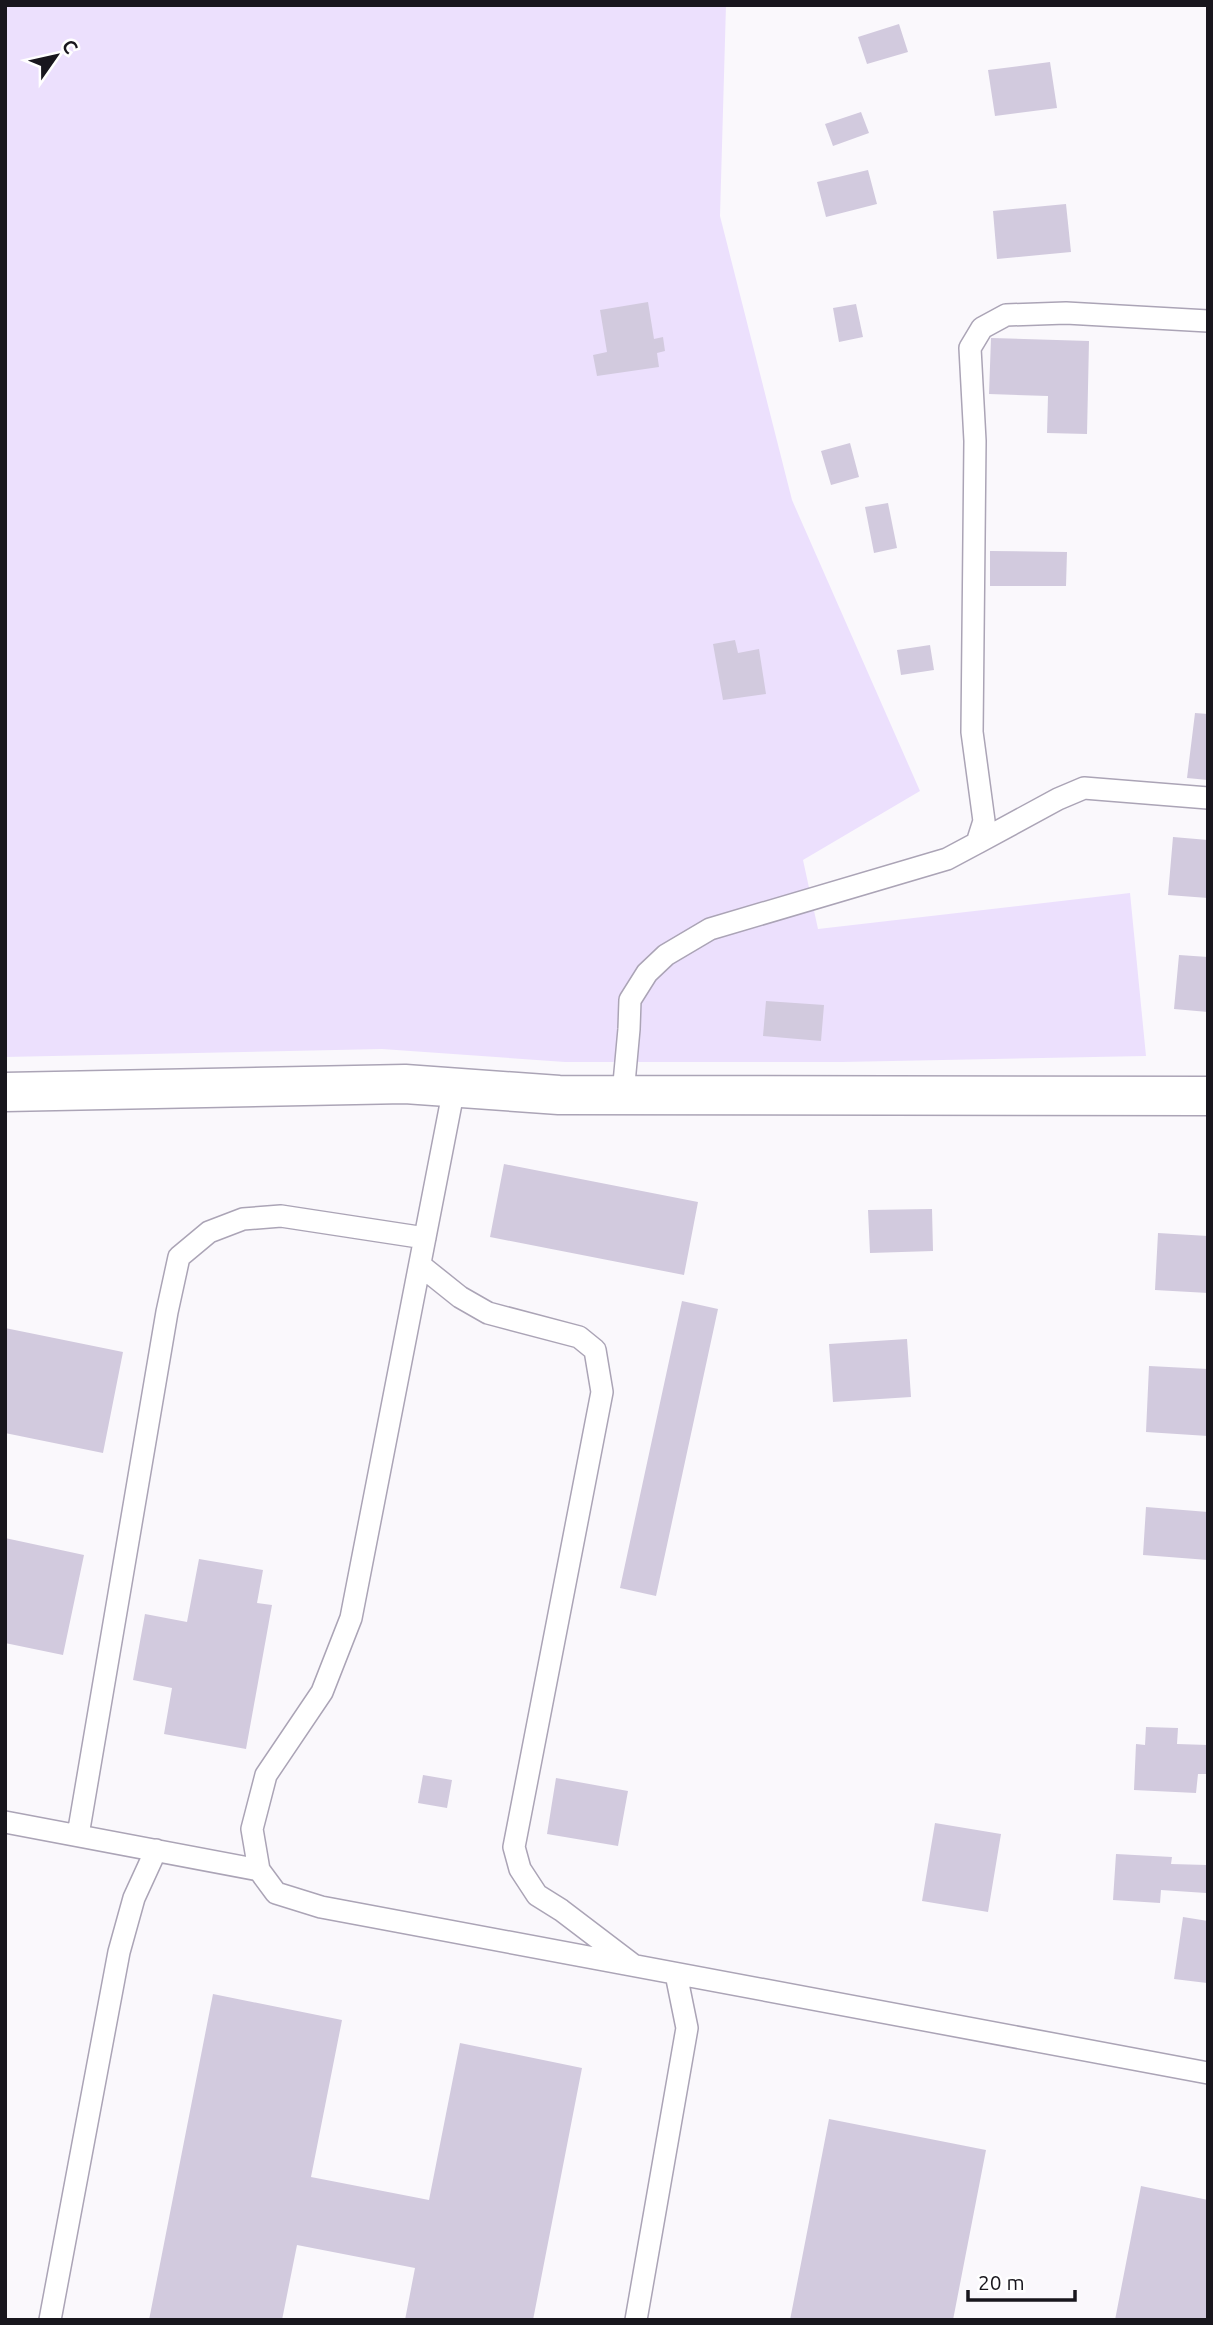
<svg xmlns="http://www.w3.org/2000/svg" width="1213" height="2325" font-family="Ubuntu,sans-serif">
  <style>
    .green { fill: #ece0fd }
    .building { fill: #d2cade }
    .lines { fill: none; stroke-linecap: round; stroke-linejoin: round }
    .lane-casing { stroke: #aba4b6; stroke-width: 24 }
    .secondary-casing { stroke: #aba4b6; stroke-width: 41 }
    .lane { stroke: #fff; stroke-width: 21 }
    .secondary { stroke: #fff; stroke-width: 38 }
  </style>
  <rect width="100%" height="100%" fill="#faf8fc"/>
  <path class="green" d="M 5,5 L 726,5 L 720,216 L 792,500 L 920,791 L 803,860 L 818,929 L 1130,893 L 1146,1056 L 842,1062 L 565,1062 L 382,1049 L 5,1057 Z"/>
  <path class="building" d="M 899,24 L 908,52 L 867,64 L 858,37 Z
    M 1050,62 L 1057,108 L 995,116 L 988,70 Z
    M 861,112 L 869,133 L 833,146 L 825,124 Z
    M 868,170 L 877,204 L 826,217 L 817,182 Z
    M 1066,204 L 1071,252 L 997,259 L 993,211 Z
    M 648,302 L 654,339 L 663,337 L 665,351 L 657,353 L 659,367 L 597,376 L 593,355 L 607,352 L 600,310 Z
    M 856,304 L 863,337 L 839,342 L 833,308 Z
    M 991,338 L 1089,341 L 1087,434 L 1047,433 L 1048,396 L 989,394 Z
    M 850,443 L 859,477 L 831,485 L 821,451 Z
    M 888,503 L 897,548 L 874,553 L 865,507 Z
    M 990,551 L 1067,552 L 1066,586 L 990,586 Z
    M 735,640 L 738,653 L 759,649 L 766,694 L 723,700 L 713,644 Z
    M 930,645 L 934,670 L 901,675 L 897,650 Z
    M 1195,713 L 1208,714 L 1208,780 L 1187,778 Z
    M 1173,837 L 1208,840 L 1208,898 L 1168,895 Z
    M 1179,955 L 1208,957 L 1208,1012 L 1174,1009 Z
    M 766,1001 L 824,1005 L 821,1041 L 763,1036 Z
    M 504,1164 L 698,1202 L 684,1275 L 490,1237 Z
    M 932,1209 L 933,1251 L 870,1253 L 868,1210 Z
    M 1158,1233 L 1208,1236 L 1208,1293 L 1155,1290 Z
    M 682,1301 L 718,1309 L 656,1596 L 620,1588 Z
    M 5,1328 L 123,1352 L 103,1453 L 5,1433 Z
    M 907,1339 L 911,1397 L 833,1402 L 829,1344 Z
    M 1149,1366 L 1208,1369 L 1208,1436 L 1146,1432 Z
    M 1146,1507 L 1208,1512 L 1208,1560 L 1143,1555 Z
    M 5,1538 L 84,1555 L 63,1655 L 5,1643 Z
    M 199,1559 L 263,1570 L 257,1603 L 272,1605 L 246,1749 L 164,1734 L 172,1688 L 133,1680 L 145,1614 L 187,1622 Z
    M 1146,1727 L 1178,1728 L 1177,1744 L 1208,1745 L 1208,1774 L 1198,1774 L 1196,1793 L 1134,1790 L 1136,1744 L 1145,1745 Z
    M 423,1775 L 452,1780 L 447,1808 L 418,1803 Z
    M 556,1778 L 628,1791 L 618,1846 L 547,1834 Z
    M 935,1823 L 1001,1834 L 988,1912 L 922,1901 Z
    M 1116,1854 L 1172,1857 L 1171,1864 L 1207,1865 L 1206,1893 L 1161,1890 L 1160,1903 L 1113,1900 Z
    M 1183,1917 L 1208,1921 L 1207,1983 L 1174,1979 Z
    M 213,1994 L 342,2020 L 311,2177 L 429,2200 L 460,2043 L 582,2068 L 533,2320 L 405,2320 L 415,2268 L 297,2245 L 282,2320 L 149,2320 Z
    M 829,2119 L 986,2150 L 953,2320 L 790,2320 Z
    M 1141,2186 L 1208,2200 L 1208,2320 L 1115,2320 Z"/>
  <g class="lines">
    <defs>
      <path id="lane" d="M 977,843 L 1058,799 L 1084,788 L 1208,798
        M 454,1088 L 351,1618 L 322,1692 L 266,1775 L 252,1829 L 259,1870 L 276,1893 L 321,1907 L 1208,2073
        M 623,1094 L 629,1029 L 630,1000 L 647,973 L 666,955 L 710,929 L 947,859 L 977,843 L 984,821 L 972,732 L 975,441 L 970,348 L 982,328 L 1006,315 L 1066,313 L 1208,321
        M 420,1265 L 460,1297 L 488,1313 L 579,1337 L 595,1350 L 602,1392 L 514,1847 L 520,1869 L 537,1895 L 561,1910 L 632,1964
        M 5,1822 L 259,1870
        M 78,1835 L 167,1312 L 179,1257 L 209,1232 L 243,1219 L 281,1216 L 425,1238
        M 50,2320 L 119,1952 L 134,1898 L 156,1850
        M 636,2320 L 687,2028 L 676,1974"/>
      <path id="secondary" d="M 5,1092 L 405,1084 L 559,1095 L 1208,1096"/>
    </defs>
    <use href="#lane" class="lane-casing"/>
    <use href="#secondary" class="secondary-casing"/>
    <use href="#lane" class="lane"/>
    <use href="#secondary" class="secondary"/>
  </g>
  <rect width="1213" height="2325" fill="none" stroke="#18161d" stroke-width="14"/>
  <g transform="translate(56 56) rotate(56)" stroke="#ffffff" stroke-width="5" paint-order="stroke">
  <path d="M0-5L12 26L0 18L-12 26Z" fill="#18161d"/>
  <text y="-10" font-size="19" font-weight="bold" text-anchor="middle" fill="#18161d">С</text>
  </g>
  <path d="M968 2290v10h107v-10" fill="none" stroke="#18161d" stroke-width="3.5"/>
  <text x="978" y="2290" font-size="21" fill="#18161d" stroke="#ffffff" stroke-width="5" paint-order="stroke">20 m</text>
</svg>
